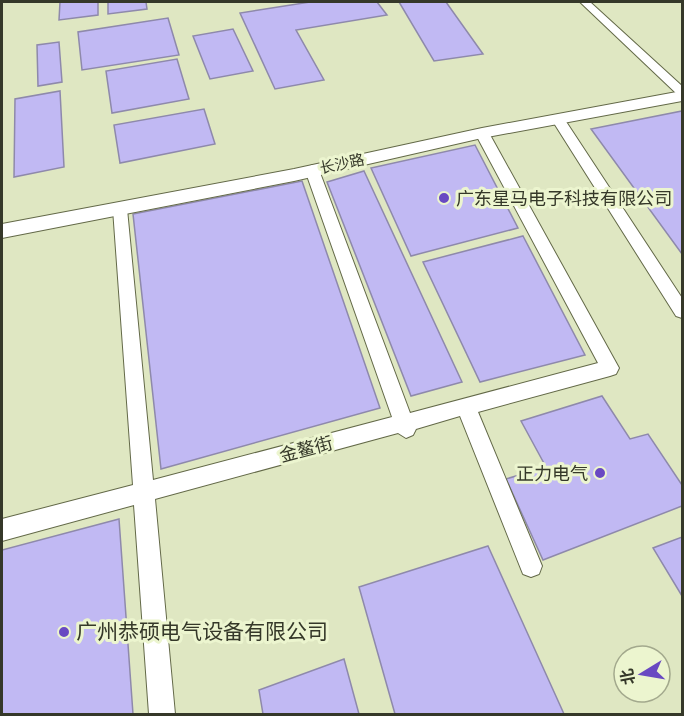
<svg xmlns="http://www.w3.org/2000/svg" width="684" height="716" font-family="'DejaVu Sans','Noto Sans SC',sans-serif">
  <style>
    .building { fill: #c1b9f3; stroke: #8e89ab; stroke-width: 1.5 }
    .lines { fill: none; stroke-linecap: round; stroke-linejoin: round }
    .minor-casing { stroke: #636948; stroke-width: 2 }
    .tertiary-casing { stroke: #636948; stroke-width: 2 }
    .minor { fill: #fff; fill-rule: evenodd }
    .tertiary { fill: #fff; fill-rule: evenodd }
    .poi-dot { fill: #6949c2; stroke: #ecf5cf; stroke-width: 2 }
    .labels { text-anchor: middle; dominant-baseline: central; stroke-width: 6; stroke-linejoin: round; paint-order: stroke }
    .far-street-label { font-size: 15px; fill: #353829; stroke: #ecf5cf }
    .poi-label { font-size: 18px; fill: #353829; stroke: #ecf5cf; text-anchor: start }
    .street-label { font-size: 18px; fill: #353829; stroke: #ecf5cf }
    .near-poi-label { font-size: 21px; fill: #353829; stroke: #ecf5cf; text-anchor: start }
  </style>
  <rect width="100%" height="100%" fill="#dfe7c2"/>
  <path class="building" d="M 60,2 L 98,2 L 98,15 L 59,20 Z
    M 108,2 L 146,2 L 147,9 L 108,14 Z
    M 310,2 L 377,2 L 387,15 L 296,30 L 324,80 L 275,89 L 240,13 Z
    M 399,2 L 446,2 L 483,54 L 434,61 Z
    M 168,18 L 179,55 L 82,70 L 78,32 Z
    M 233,29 L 253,71 L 210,79 L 193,36 Z
    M 59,42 L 62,82 L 38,86 L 37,45 Z
    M 177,59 L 189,99 L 112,113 L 106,71 Z
    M 60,91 L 64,167 L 14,177 L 15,99 Z
    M 204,109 L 215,144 L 120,163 L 114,125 Z
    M 682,111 L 682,254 L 591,129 Z
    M 475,145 L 518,228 L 411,256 L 371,168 Z
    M 364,171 L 462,382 L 411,396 L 327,182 Z
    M 302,181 L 380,408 L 161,469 L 133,214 Z
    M 523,236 L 585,355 L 480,382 L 423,262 Z
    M 602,396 L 630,439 L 648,434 L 682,485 L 682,506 L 543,560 L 506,479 L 546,467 L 521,421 Z
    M 119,519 L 133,714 L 2,714 L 2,550 Z
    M 682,537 L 682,596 L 653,548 Z
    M 488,546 L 564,714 L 395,714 L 359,587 Z
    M 344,659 L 359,714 L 263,714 L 259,690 Z"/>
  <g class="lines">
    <defs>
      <path id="minor" d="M 580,2 L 590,2 L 682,86 L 682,96 L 678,95 Z
        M 558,116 L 563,117 L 682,298 L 682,318 L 676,316 L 552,120 Z
        M 482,129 L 489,133 L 619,368 L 616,374 L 610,376 L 478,412 L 542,566 L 539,574 L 531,577 L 523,574 L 460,416 L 416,429 L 413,435 L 406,438 L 398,433 L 155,499 L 175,714 L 149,714 L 134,505 L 2,541 L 2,519 L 133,485 L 113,209 L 120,204 L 127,209 L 153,480 L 392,417 L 305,170 L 312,165 L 319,170 L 410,413 L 598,363 L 475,133 Z"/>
      <path id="tertiary" d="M 682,91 L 682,101 L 482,138 L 294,181 L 2,238 L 2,224 L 294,169 L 482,128 Z"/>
    </defs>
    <use href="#minor" class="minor-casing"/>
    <use href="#tertiary" class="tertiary-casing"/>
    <use href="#minor" class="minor"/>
    <use href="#tertiary" class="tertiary"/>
  </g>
  <g class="poi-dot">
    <circle cx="444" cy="198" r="6"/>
    <circle cx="600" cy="473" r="6"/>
    <circle cx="64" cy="632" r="6"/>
  </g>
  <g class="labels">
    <g class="far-street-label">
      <text transform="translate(342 164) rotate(-12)">长沙路</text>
    </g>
    <g class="poi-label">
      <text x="456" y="198">广东星马电子科技有限公司</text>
      <text x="588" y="473" text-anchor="end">正力电气</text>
    </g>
    <g class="street-label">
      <text transform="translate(306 449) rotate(-15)">金鳌街</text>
    </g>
    <g class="near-poi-label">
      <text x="76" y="632">广州恭硕电气设备有限公司</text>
    </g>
  </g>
  <rect width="684" height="716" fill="none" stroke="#353829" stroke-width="6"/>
  <g transform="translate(642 674) rotate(259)"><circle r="28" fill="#ecf5cf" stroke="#a3a98d" stroke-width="1.5"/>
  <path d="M0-4.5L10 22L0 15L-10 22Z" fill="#6949c2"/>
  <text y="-9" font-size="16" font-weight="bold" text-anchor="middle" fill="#353829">北</text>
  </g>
</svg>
